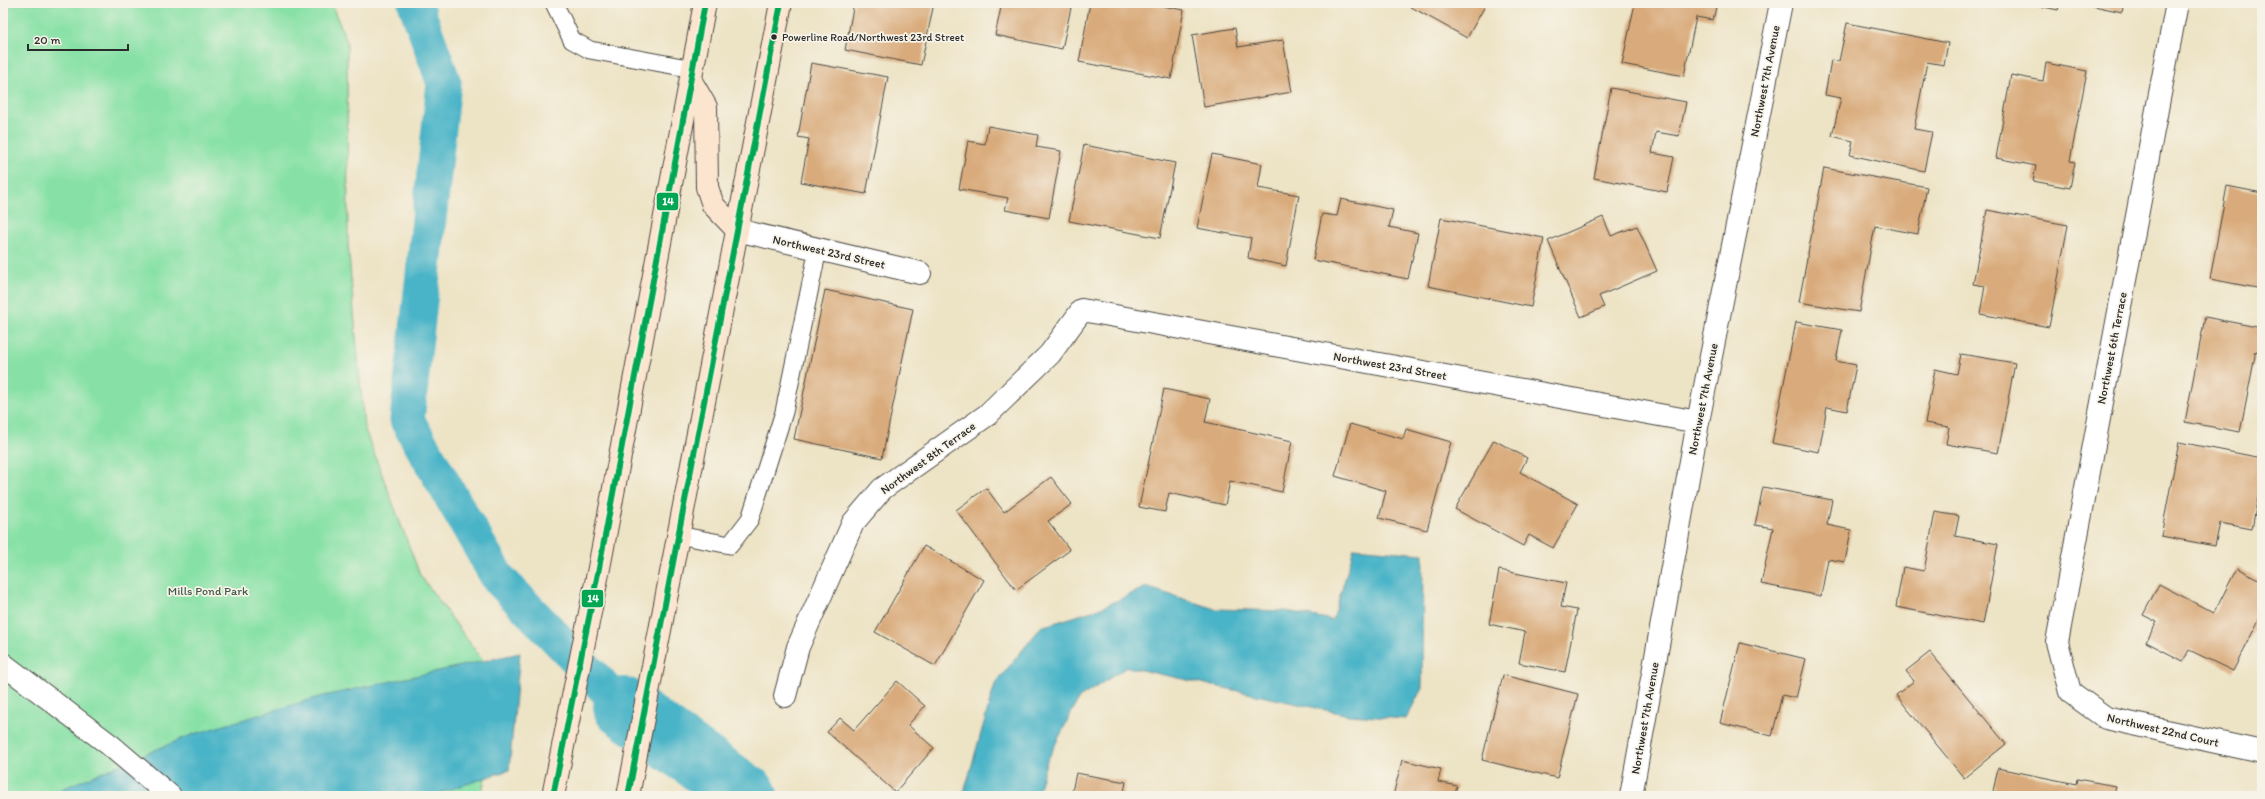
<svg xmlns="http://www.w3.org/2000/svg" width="2265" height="799" font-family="Itim,sans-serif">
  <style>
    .green { fill: #87e1a6; stroke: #598668 }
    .water { fill: #4ab4c7; stroke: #3a7079 }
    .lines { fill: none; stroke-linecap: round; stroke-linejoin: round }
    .canal { stroke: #4ab4c7; stroke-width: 35 }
    .river { stroke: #4ab4c7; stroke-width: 60 }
    .building { fill: #d9ab7b }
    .lane-casing { stroke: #484742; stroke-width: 19 }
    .street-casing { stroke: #484742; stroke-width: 24 }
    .secondary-casing { stroke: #484742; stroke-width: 24 }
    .lane { stroke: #fff; stroke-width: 17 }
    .street { stroke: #fff; stroke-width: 22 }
    .secondary { stroke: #fce5cf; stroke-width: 22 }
    .bus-1-casing { stroke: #f7f3e8; stroke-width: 9 }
    .bus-1 { stroke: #00a651; stroke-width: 6 }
    .bus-dot { fill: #2b2b2b; stroke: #f7f3e8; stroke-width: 1.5 }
    .labels { text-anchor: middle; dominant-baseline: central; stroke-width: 3.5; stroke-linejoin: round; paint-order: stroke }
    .bus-label { font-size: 11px; fill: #2b2b2b; stroke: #f7f3e8; text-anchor: start }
    .street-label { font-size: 12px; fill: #2b2b2b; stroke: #f7f3e8 }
    .park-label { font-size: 12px; fill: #42584a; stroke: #f7f3e8 }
    .line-badge { stroke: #f7f3e8; stroke-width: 1.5 }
    .badge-label { font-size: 11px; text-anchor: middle; font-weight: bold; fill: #fff }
  </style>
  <rect width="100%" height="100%" fill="#f7f3e8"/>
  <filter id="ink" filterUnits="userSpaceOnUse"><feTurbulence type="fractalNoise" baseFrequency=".025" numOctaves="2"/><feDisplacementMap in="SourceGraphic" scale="8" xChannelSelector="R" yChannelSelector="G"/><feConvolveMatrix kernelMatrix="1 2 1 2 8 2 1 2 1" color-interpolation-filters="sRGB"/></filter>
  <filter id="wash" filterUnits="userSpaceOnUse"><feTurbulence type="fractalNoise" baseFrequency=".012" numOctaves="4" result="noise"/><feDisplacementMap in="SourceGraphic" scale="16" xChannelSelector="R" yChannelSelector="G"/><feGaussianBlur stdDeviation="0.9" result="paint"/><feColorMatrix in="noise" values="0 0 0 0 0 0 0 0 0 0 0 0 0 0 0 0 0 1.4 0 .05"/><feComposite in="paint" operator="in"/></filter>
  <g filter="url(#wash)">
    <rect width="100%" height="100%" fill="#ede3c5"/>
    <path class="green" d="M 3,3 L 331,3 L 347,42 L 348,244 L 364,427 L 420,575 L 505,691 L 481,796 L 3,796 Z"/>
    <path class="water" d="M 1354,548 L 1423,554 L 1422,688 L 1406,719 L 1349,715 L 1127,667 L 1079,698 L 1046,763 L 1037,796 L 963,796 L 995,684 L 1041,627 L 1099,609 L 1146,587 L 1215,609 L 1286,611 L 1333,620 Z
      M 520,653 L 509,770 L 431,796 L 45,796 L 191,735 L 319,697 Z"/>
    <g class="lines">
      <path class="canal" d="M 415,3 L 444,83 L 407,420 L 498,578 L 623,707"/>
      <path class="river" d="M 623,707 L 748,796"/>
    </g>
    <g id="blocks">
      <path class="building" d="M 854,3 L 934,3 L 921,65 L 845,50 Z
        M 1002,3 L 1072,3 L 1062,49 L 995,35 Z
        M 1090,3 L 1147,3 L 1184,10 L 1171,79 L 1079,62 Z
        M 1404,3 L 1480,3 L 1485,6 L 1467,38 Z
        M 1635,3 L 1717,3 L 1713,20 L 1696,17 L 1684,76 L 1622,64 Z
        M 2025,3 L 2060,3 L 2058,10 Z
        M 2080,3 L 2124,3 L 2122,12 Z
        M 1847,23 L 1948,43 L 1944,65 L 1927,62 L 1914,129 L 1932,132 L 1924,171 L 1850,155 L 1853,141 L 1832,136 L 1841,98 L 1825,95 L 1831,60 L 1839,61 Z
        M 1235,28 L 1238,47 L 1283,40 L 1292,92 L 1204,107 L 1192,35 Z
        M 811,63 L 888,77 L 866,194 L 801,182 L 809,139 L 798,137 Z
        M 2046,63 L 2087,71 L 2070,161 L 2075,162 L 2070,188 L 2033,181 L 2036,166 L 1996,158 L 2011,75 L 2043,81 Z
        M 1611,88 L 1686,102 L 1679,136 L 1656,132 L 1652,153 L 1674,157 L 1667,192 L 1594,178 Z
        M 988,126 L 1038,135 L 1036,147 L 1061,151 L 1049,218 L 1005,210 L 1008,198 L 959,189 L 968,141 L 985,144 Z
        M 1084,145 L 1175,163 L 1160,238 L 1069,221 Z
        M 1212,154 L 1262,164 L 1258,188 L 1299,195 L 1286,266 L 1248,258 L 1251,238 L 1197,228 Z
        M 1824,168 L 1927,187 L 1918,234 L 1875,226 L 1859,312 L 1799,302 Z
        M 2227,186 L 2262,193 L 2262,289 L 2210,279 Z
        M 1341,199 L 1393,210 L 1389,227 L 1418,233 L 1408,279 L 1313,260 L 1322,214 L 1337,216 Z
        M 1987,210 L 2068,225 L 2049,327 L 1980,314 L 1985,286 L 1973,284 Z
        M 1603,217 L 1611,236 L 1637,226 L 1657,271 L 1599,296 L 1604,307 L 1581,317 L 1548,241 Z
        M 1441,218 L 1544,238 L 1531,307 L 1428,286 Z
        M 825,290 L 913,309 L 882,458 L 794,439 Z
        M 2205,317 L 2262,328 L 2262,352 L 2256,351 L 2240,432 L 2185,422 Z
        M 1796,322 L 1842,330 L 1836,361 L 1856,365 L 1847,411 L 1827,407 L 1819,452 L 1772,443 Z
        M 1961,354 L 2015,363 L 1998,453 L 1946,444 L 1949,427 L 1925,423 L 1935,369 L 1957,374 Z
        M 1164,389 L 1210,399 L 1205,422 L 1292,441 L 1282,492 L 1230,481 L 1225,505 L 1169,493 L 1165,512 L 1139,507 Z
        M 1350,424 L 1403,439 L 1406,429 L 1451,442 L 1427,530 L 1379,518 L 1386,491 L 1335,476 Z
        M 1494,440 L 1527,458 L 1520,472 L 1578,504 L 1553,548 L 1529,535 L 1523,546 L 1455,509 Z
        M 2179,442 L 2262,458 L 2262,476 L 2252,529 L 2220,523 L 2215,546 L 2161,536 Z
        M 1051,477 L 1072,504 L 1048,521 L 1070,550 L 1016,590 L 956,510 L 986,488 L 1004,512 Z
        M 1763,487 L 1832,500 L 1827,525 L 1851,530 L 1845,562 L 1828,559 L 1821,596 L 1761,584 L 1773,528 L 1755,525 Z
        M 1935,512 L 1959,516 L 1955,536 L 1998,544 L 1983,624 L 1896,607 L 1903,567 L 1924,571 Z
        M 924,546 L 984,580 L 935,666 L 875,632 Z
        M 2237,568 L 2262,581 L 2262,614 L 2233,671 L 2189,650 L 2183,661 L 2146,642 L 2157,622 L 2143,615 L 2159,584 L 2214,613 Z
        M 1499,570 L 1566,583 L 1561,607 L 1577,610 L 1565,672 L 1519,663 L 1525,632 L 1489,624 Z
        M 1740,643 L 1806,659 L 1796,698 L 1782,695 L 1772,736 L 1720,723 Z
        M 1930,652 L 2006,744 L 1964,778 L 1896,695 L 1914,681 L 1906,671 Z
        M 1503,675 L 1578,694 L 1557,778 L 1482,760 Z
        M 897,681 L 925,706 L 908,725 L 934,748 L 895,792 L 827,732 L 840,718 L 854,730 Z
        M 1402,760 L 1441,769 L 1438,782 L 1457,786 L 1454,796 L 1393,796 Z
        M 1998,768 L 2076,784 L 2077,779 L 2116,786 L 2114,796 L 1992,796 Z
        M 1076,773 L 1126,782 L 1123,796 L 1071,796 Z"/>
    </g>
  </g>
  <g filter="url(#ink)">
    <use href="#blocks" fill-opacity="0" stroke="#484742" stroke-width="1"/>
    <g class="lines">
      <defs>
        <path id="lane" d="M 554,3 L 572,40 L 590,50 L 693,69
          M 678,535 L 730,545 L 750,519 L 784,412 L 818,249"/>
        <path id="street" d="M 2177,3 L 2057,642 L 2070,692 L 2106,718 L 2262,752
          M 737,230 L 920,273
          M 3,664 L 110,745 L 170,796
          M 785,696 L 798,647 L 853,523 L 882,489 L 987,415 L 1050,354 L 1082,310 L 1698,422
          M 1631,796 L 1698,422 L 1781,3"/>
        <path id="secondary" d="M 691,81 L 706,107 L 707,187 L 713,205 L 737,230
          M 553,796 L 599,568 L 705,3
          M 628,796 L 781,3"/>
      </defs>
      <use href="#lane" class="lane-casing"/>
      <use href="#street" class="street-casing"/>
      <use href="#secondary" class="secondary-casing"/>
      <use href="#lane" class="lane"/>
      <use href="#street" class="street"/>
      <use href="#secondary" class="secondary"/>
      <defs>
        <path id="bus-1" d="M 553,796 L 599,568 L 705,3
          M 628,796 L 781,3"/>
      </defs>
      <use href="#bus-1" class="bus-1-casing"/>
      <use href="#bus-1" class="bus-1"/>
    </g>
  </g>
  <circle class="bus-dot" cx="774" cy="37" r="3.5"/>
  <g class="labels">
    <g class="bus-label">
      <text x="782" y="37">Powerline Road/Northwest 23rd Street</text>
    </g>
    <g class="street-label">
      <text transform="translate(1765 81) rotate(-79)">Northwest 7th Avenue</text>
      <text transform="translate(829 252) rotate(13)">Northwest 23rd Street</text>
      <text transform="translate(2112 348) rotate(-79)">Northwest 6th Terrace</text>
      <text transform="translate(1390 366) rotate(10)">Northwest 23rd Street</text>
      <text transform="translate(1703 399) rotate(-79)">Northwest 7th Avenue</text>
      <text transform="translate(928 458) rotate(-36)">Northwest 8th Terrace</text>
      <text transform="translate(1645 718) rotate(-80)">Northwest 7th Avenue</text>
      <text transform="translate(2163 730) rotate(13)">Northwest 22nd Court</text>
    </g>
    <g class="park-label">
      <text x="208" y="591">Mills Pond Park</text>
    </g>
  </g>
  <g class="line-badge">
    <rect x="656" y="192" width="23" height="19" rx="4" fill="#00a651"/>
    <rect x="581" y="589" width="23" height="19" rx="4" fill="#00a651"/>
  </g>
  <g class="badge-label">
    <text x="668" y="205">14</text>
    <text x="593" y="602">14</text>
  </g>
  <rect width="2265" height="799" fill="none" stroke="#f7f3e8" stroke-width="16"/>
  <path d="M28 44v6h100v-6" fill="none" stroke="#2b2b2b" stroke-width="2"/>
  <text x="34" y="44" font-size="12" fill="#2b2b2b" stroke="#f7f3e8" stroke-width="3" paint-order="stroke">20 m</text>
</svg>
